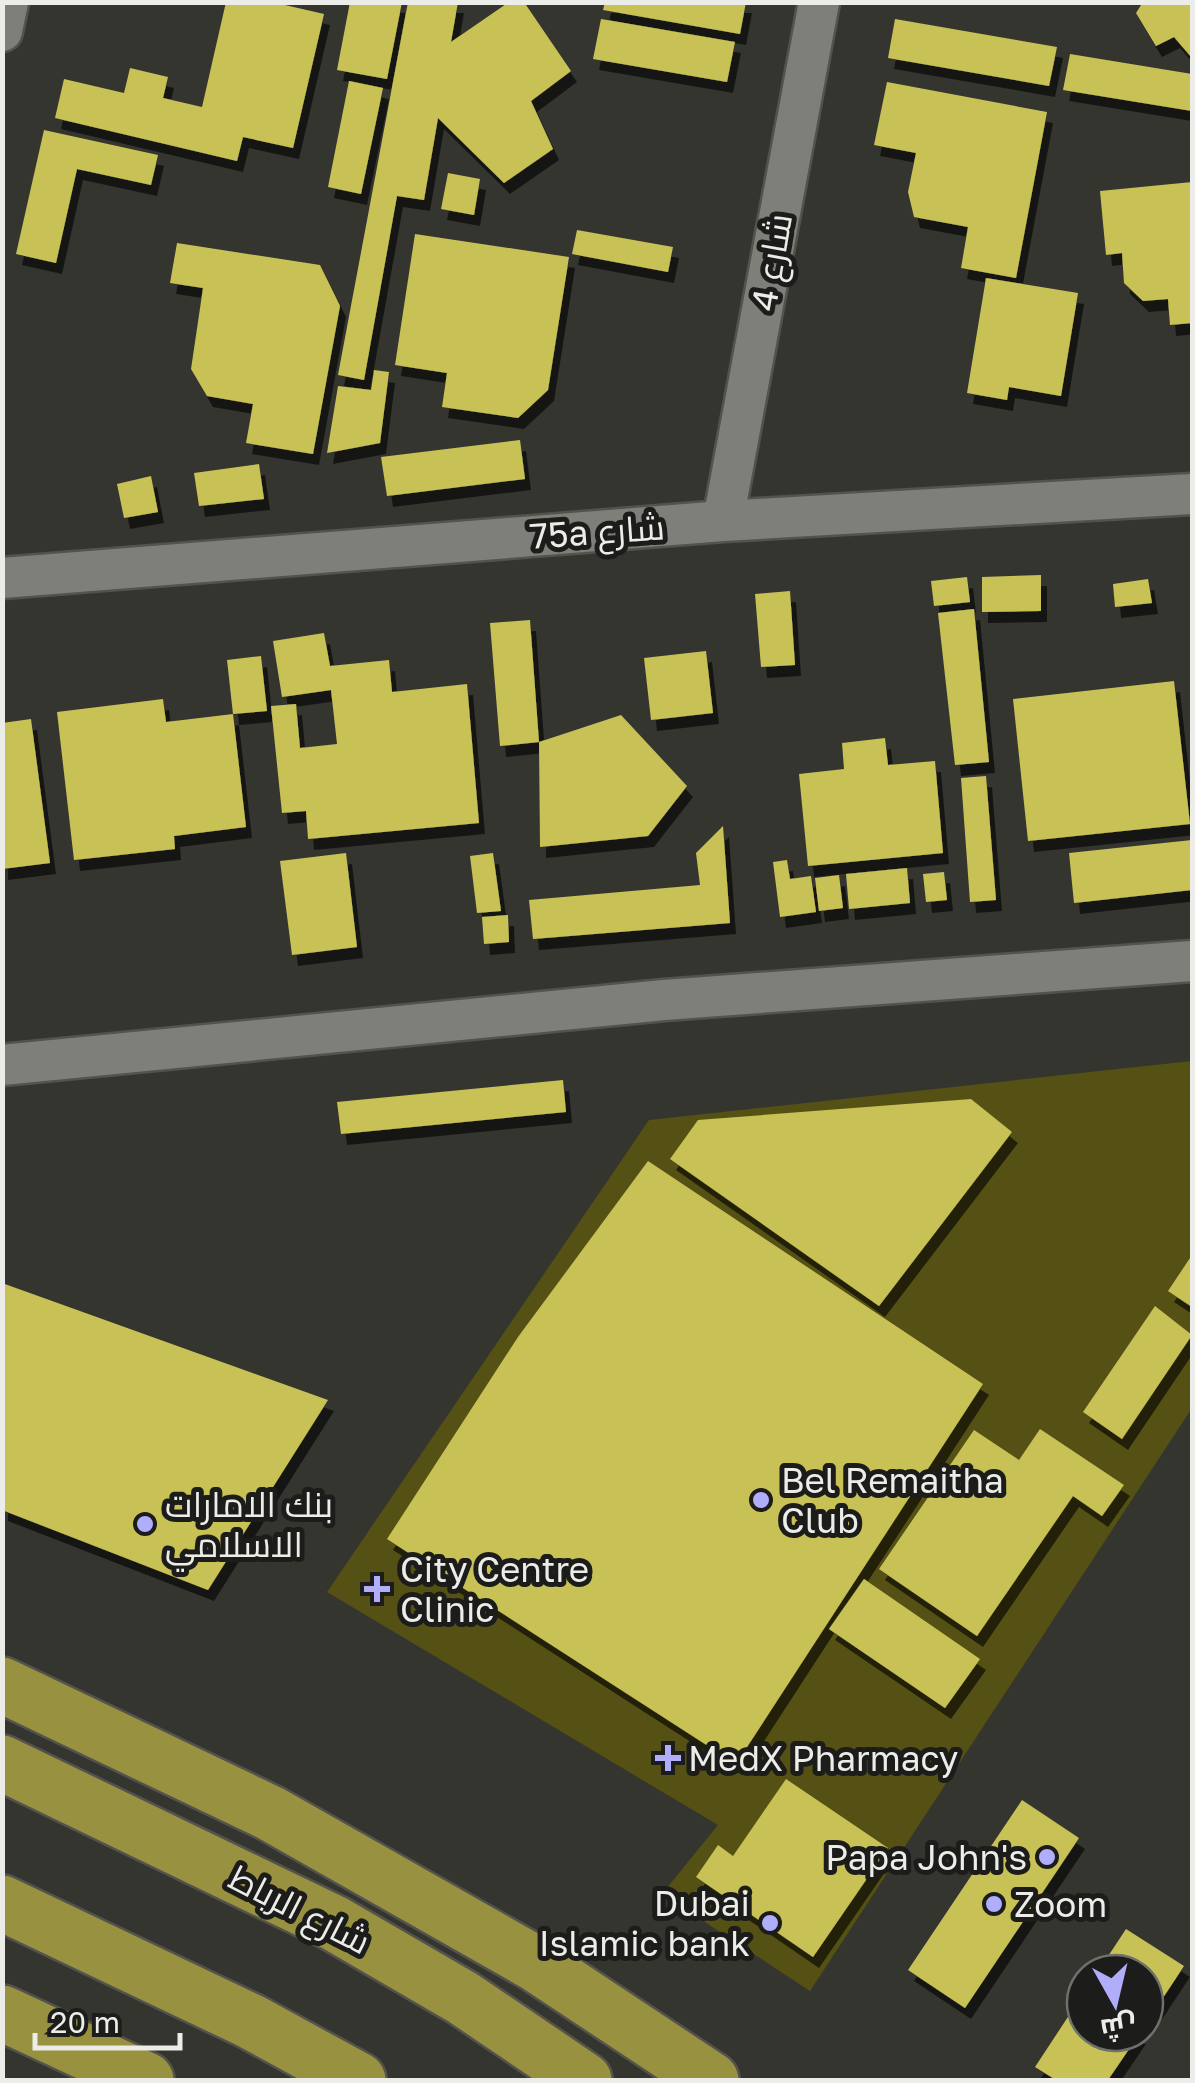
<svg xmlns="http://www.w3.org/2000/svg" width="1195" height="2083" font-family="'Golos Text',Cairo,sans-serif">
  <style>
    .green { fill: #555114 }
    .building { fill: #c8c157; filter: url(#shadow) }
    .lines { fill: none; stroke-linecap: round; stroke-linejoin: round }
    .minor-casing { stroke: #53524d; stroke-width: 45 }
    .motorway-casing { stroke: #53524d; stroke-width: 60 }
    .minor { stroke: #7f7f79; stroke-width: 40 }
    .motorway { stroke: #989240; stroke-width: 55 }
    .poi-dot { fill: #b0adfa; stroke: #1c1c1a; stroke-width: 4 }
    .labels { text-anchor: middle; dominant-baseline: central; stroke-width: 10; stroke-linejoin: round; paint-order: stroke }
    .street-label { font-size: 35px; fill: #ecece8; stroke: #1c1c1a }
    .poi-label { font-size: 35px; fill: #ecece8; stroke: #1c1c1a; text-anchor: start }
  </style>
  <defs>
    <filter id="shadow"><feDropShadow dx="6" dy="11" stdDeviation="0" flood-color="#0009"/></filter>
  </defs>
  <rect width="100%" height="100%" fill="#35352f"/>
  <path class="green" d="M 1192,1061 L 1192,1408 L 810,1991 L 662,1894 L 718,1825 L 327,1592 L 649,1120 Z"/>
  <path class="building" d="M 226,2 L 272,2 L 324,14 L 293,148 L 243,137 L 237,161 L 55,118 L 64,79 L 124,93 L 130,68 L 168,77 L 163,98 L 202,107 Z
    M 350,2 L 402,2 L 387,79 L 337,70 Z
    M 408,2 L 458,2 L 451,42 L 509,2 L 524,2 L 571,71 L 531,101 L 553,149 L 504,183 L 438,118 L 424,200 L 397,196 L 364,380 L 338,375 Z
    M 605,2 L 746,2 L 740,34 L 603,10 Z
    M 1143,2 L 1192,2 L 1192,58 L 1174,37 L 1156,46 L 1136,13 Z
    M 601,19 L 735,42 L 727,82 L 593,59 Z
    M 895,19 L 1057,47 L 1049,86 L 888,58 Z
    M 1070,54 L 1192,74 L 1192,111 L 1063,90 Z
    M 349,81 L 383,88 L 361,194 L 328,187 Z
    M 887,82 L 1047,112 L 1016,278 L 961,268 L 968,227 L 914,217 L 908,192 L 916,153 L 874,145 Z
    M 44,130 L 158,155 L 151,185 L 77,169 L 56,263 L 16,254 Z
    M 448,173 L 480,179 L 474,215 L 441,209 Z
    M 1192,182 L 1192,323 L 1170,325 L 1168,299 L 1143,301 L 1124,283 L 1122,253 L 1106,255 L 1100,191 Z
    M 577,230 L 673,247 L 668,272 L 572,254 Z
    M 415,234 L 569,257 L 548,390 L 518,418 L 442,407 L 447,373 L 395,365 Z
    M 177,243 L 320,265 L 340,306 L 313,454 L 246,443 L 253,404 L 207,396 L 191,369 L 203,288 L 170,283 Z
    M 986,278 L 1078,293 L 1061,396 L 1009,387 L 1007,400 L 967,393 Z
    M 374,370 L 389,372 L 380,443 L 327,453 L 338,386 L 371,390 Z
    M 520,440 L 525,479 L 387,496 L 381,457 Z
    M 259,464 L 264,499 L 199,506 L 194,473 Z
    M 151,476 L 158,512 L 124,518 L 117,484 Z
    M 1041,575 L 1041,611 L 982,612 L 982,577 Z
    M 967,577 L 970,602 L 934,606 L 931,581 Z
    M 1148,579 L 1152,603 L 1115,607 L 1113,584 Z
    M 790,591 L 795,665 L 761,667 L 755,594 Z
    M 974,609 L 989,762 L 955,765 L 938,613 Z
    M 530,620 L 539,742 L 500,746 L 490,623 Z
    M 324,633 L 330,666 L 389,660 L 392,692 L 467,684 L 479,823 L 308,839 L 306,811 L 282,813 L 271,706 L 296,704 L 300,748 L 337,744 L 331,690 L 282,697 L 273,641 Z
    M 706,651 L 713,713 L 651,720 L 644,658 Z
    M 261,656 L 267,711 L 233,714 L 246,827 L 174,836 L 175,849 L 74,860 L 57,712 L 163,699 L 166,722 L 233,714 L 227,660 Z
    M 1174,681 L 1190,824 L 1028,841 L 1013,699 Z
    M 621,715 L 687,786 L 648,836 L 540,847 L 539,742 Z
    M 31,719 L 50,863 L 2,869 L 2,723 Z
    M 885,738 L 888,765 L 935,761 L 943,853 L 808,866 L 799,774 L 844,769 L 842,743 Z
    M 986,776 L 996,900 L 970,902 L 961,778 Z
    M 723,826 L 730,923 L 533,939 L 529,900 L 700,885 L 696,853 Z
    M 1192,840 L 1192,890 L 1074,903 L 1069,853 Z
    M 346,853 L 357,947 L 292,955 L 280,861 Z
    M 493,853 L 501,911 L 477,913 L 470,856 Z
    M 787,860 L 790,879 L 811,876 L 816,912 L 780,917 L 773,862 Z
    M 907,868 L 910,903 L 849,909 L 846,874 Z
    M 944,872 L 947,900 L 926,902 L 923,874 Z
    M 839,875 L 843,908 L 819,911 L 815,878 Z
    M 508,915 L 509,942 L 484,944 L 482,917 Z
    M 563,1080 L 566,1112 L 341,1134 L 337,1102 Z
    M 971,1099 L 1012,1132 L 879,1306 L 670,1159 L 698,1120 Z
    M 648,1161 L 983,1384 L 736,1764 L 387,1539 L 518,1337 Z
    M 1192,1255 L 1192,1307 L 1168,1291 Z
    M 2,1283 L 328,1400 L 208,1590 L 2,1510 Z
    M 1155,1306 L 1192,1335 L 1122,1439 L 1083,1412 Z
    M 1040,1429 L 1124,1485 L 1102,1516 L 1073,1496 L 977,1636 L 879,1569 L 974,1430 L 1019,1460 Z
    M 864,1579 L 980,1659 L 945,1708 L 829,1629 Z
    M 786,1779 L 888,1848 L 813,1957 L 696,1877 L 718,1845 L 733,1856 Z
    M 1022,1800 L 1079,1838 L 965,2008 L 908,1970 Z
    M 1126,1929 L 1184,1966 L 1145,2025 L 1145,1973 L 1097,1973 Z
    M 1085,1991 L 1085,2033 L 1140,2033 L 1108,2080 L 1056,2080 L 1035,2067 Z"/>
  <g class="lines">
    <defs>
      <path id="minor" d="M 2,31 L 8,2
        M 723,521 L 819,2
        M 2,578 L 723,521 L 1192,494
        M 2,1065 L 664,1000 L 1192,961"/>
      <path id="motorway" d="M 2,1685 L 270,1813 L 536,1964 L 711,2080
        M 2,1763 L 334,1923 L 463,1998 L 584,2080
        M 2,1903 L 250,2021 L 358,2080
        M 2,2013 L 146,2080"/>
    </defs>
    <use href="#minor" class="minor-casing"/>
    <use href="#motorway" class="motorway-casing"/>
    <use href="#minor" class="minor"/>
    <use href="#motorway" class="motorway"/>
  </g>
  <g class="poi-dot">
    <circle cx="761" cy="1500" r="10"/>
    <circle cx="145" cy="1524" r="10"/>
    <path d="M372 1574h10v10h10v10h-10v10h-10v-10h-10v-10h10z"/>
    <path d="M663 1743h10v10h10v10h-10v10h-10v-10h-10v-10h10z"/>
    <circle cx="1047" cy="1857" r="10"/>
    <circle cx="994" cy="1904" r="10"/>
    <circle cx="770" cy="1923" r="10"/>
  </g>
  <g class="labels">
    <g class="street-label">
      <text transform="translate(771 262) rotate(-80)">شارع 4</text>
      <text transform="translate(597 531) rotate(-4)">75a شارع</text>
      <text transform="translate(300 1909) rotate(27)">شارع الرباط</text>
    </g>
    <g class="poi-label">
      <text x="781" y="1480">Bel Remaitha<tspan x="781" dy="40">Club</tspan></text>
      <text x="165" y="1504">بنك الامارات<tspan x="165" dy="40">الاسلامي</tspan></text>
      <text x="400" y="1569">City Centre<tspan x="400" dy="40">Clinic</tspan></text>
      <text x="688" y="1758">MedX Pharmacy</text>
      <text x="1027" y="1857" text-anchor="end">Papa John's</text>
      <text x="750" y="1903" text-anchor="end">Dubai<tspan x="750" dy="40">Islamic bank</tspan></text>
      <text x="1014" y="1904">Zoom</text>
    </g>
  </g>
  <rect width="1195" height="2083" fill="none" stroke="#ecece8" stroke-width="10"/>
  <g transform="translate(1115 2003) rotate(172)"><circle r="48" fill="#1c1c1a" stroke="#6f6f6c" stroke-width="2.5"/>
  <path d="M0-8L18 38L0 25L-18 38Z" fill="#b0adfa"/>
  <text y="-15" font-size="28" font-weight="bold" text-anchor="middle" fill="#ecece8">ش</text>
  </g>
  <path d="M35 2033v15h145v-15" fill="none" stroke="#ecece8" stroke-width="5"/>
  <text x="50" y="2033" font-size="30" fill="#ecece8" stroke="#1c1c1a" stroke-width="8" paint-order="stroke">20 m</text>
</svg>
